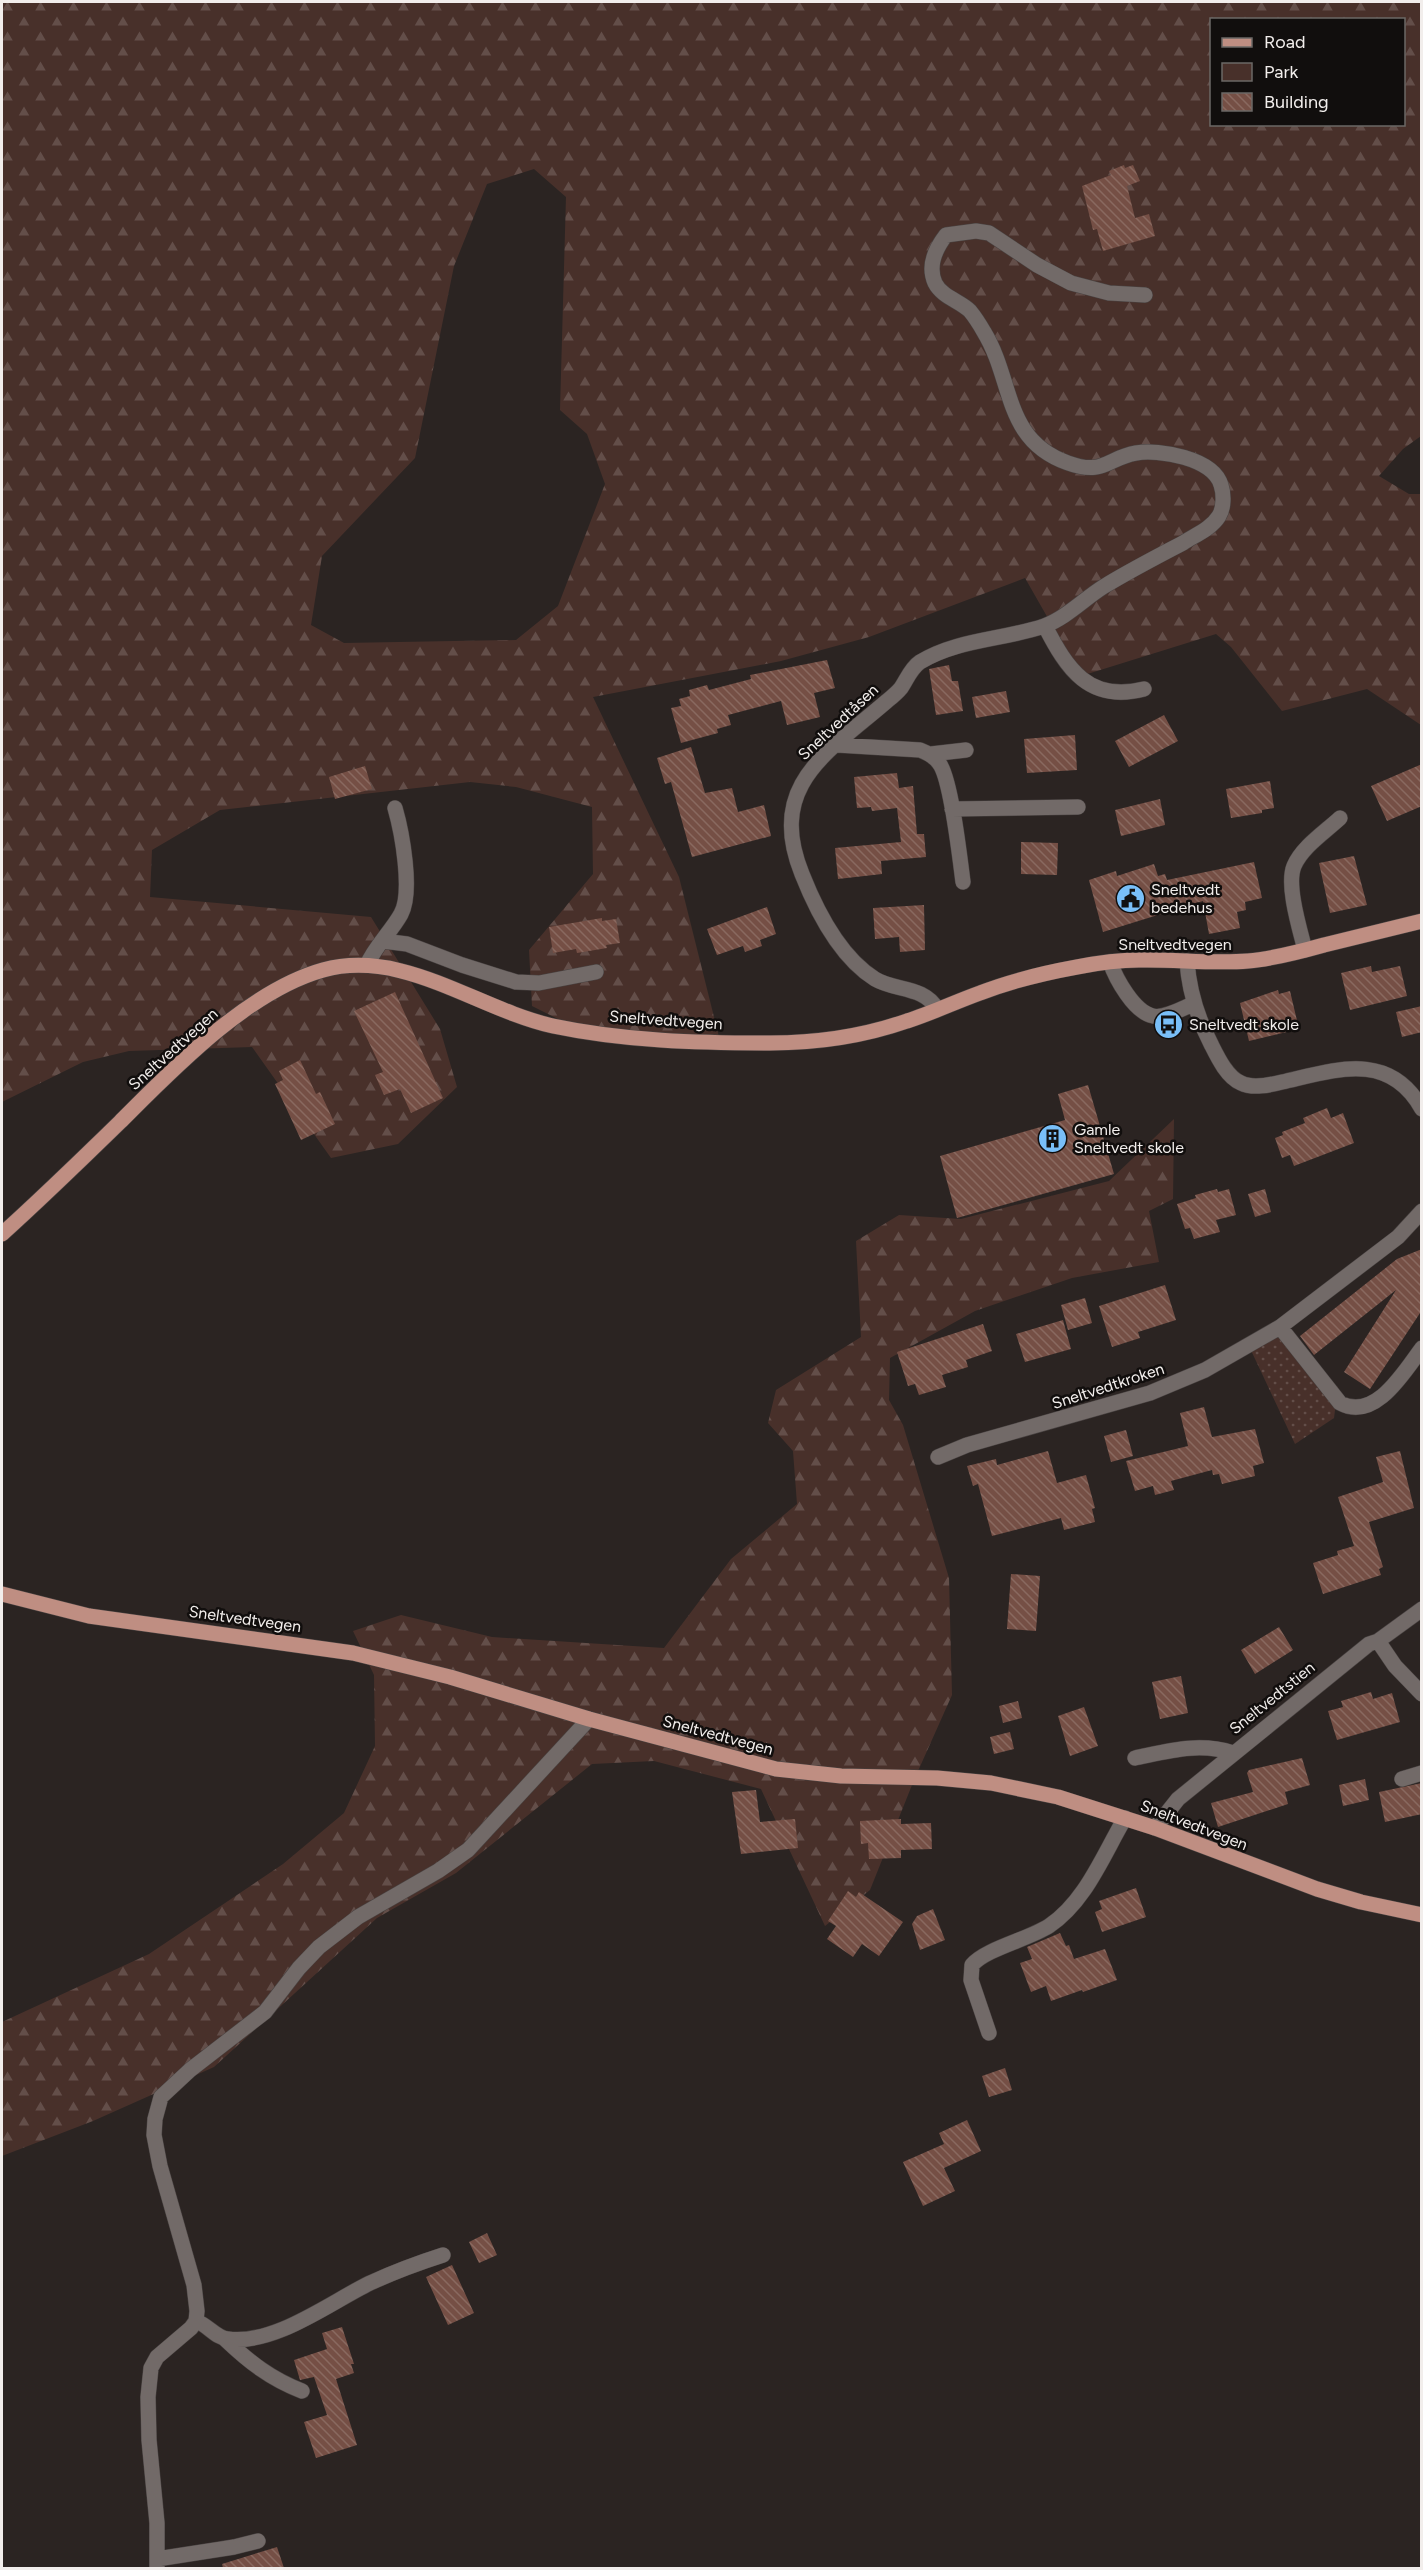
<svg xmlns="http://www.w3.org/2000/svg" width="1423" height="2570" font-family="Figtree,sans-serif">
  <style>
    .green { fill: url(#green-dots) }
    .forest { fill: url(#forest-firs); fill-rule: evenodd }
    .building { fill: url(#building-back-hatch) }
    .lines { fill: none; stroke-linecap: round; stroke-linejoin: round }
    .minor-casing { stroke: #494342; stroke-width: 16 }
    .major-casing { stroke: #494342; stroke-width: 16 }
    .minor { stroke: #726a68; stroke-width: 15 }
    .major { stroke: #bf8e82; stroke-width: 15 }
    .labels { text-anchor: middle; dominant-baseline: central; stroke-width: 5; stroke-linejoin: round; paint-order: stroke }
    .street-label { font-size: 16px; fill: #f2eeec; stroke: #110e0d }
    .poi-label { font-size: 16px; fill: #f2eeec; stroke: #110e0d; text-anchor: start }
  </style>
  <defs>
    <pattern id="green-dots" width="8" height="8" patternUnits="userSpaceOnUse" patternTransform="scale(1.5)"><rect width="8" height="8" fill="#48302a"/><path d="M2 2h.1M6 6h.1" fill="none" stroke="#634e49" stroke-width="1.8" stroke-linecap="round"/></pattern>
    <pattern id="forest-firs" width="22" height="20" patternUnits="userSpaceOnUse" patternTransform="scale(1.5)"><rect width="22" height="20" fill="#48302a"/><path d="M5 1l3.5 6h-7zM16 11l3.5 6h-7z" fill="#634e49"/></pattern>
    <pattern id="building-back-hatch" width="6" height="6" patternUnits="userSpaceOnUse" patternTransform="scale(1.5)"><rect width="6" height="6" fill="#754f45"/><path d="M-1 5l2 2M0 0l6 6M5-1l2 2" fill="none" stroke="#896960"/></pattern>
  </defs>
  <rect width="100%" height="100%" fill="#2b2422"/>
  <path class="green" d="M 1279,1323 L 1316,1371 L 1338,1387 L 1334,1418 L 1295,1444 L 1248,1344 Z"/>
  <path class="forest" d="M 2,2 L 1421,2 L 1421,436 L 1403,449 L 1379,476 L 1409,494 L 1421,494 L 1421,725 L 1367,689 L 1282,711 L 1231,647 L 1216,634 L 1081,676 L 1025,578 L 869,637 L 781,661 L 593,697 L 679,877 L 721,1045 L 572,1026 L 532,1006 L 529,950 L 593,874 L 592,807 L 516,787 L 470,782 L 220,810 L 152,850 L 150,897 L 371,917 L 440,1029 L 457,1087 L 398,1144 L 331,1158 L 252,1047 L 129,1051 L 83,1062 L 2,1102 ZM 1212,20 L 1404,20 L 1404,124 L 1212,124 ZM 534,169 L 566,197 L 560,410 L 587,434 L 605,484 L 558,606 L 516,640 L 344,643 L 311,625 L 322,556 L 415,458 L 454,266 L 487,184 Z
    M 1174,1119 L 1173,1199 L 1149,1211 L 1159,1262 L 1072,1278 L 975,1311 L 890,1358 L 889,1400 L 903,1425 L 949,1578 L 952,1695 L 914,1780 L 870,1890 L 825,1926 L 761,1789 L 654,1761 L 592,1764 L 456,1873 L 377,1918 L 214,2067 L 93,2121 L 2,2156 L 2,2022 L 149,1954 L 283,1864 L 344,1813 L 375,1746 L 374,1675 L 353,1631 L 401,1615 L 492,1637 L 664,1648 L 731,1559 L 797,1504 L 793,1451 L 768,1423 L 776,1390 L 861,1337 L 856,1241 L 899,1215 L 961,1219 L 1109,1181 Z"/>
  <path class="building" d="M 1124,165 L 1125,168 L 1133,165 L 1140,181 L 1127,186 L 1135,218 L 1149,214 L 1155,236 L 1103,251 L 1097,229 L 1093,230 L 1082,186 L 1111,175 L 1109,171 Z
    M 827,660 L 835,688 L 814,693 L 820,717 L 787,725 L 781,701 L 728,715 L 731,725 L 717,729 L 718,733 L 681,743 L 671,708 L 681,706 L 679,699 L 690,696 L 689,690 L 707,685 L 709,690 L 751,679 L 750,675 Z
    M 949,665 L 952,681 L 958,681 L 963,711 L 936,715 L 929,669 Z
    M 1006,691 L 1010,712 L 976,718 L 972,697 Z
    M 1164,715 L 1178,741 L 1129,767 L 1115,741 Z
    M 1075,735 L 1077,770 L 1027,773 L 1024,739 Z
    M 691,747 L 705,793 L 732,788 L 738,812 L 764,805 L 771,836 L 692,857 L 671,782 L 665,784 L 657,758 Z
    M 1422,764 L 1422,806 L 1387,821 L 1371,786 Z
    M 365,766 L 372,789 L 335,799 L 329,777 Z
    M 897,773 L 899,788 L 913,786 L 917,834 L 924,834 L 926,857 L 881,861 L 882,874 L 838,879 L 835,848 L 901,842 L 897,808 L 872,811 L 871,807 L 857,808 L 854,777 Z
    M 1270,781 L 1274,808 L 1262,810 L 1262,813 L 1231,818 L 1226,789 Z
    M 1160,799 L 1165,825 L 1121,836 L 1115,810 Z
    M 1021,842 L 1058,843 L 1057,875 L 1021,874 Z
    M 1354,856 L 1367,905 L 1330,913 L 1319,863 Z
    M 1254,862 L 1262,898 L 1245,902 L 1246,910 L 1237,912 L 1240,928 L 1209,934 L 1203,901 L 1103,932 L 1089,880 L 1116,871 L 1117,876 L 1154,864 L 1158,876 L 1165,874 L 1167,880 Z
    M 924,905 L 925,950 L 900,952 L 899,937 L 875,939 L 873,908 Z
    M 767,907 L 776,934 L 760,940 L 762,946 L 745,952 L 743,946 L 717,955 L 707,929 Z
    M 602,918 L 602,921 L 616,919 L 620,943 L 606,945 L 607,948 L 577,953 L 576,949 L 553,953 L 549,927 Z
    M 1371,966 L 1372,972 L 1400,966 L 1407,996 L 1350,1010 L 1341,973 Z
    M 1278,990 L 1279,994 L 1290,991 L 1299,1029 L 1249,1041 L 1240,1003 Z
    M 395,992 L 443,1098 L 411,1113 L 400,1089 L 384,1095 L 375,1075 L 383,1072 L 354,1011 Z
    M 1422,1006 L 1422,1032 L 1402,1037 L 1396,1012 Z
    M 300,1060 L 316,1094 L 320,1092 L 335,1124 L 301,1140 L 275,1084 L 283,1080 L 279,1071 Z
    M 1088,1085 L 1114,1174 L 957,1218 L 940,1156 L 1065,1120 L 1058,1094 Z
    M 1327,1108 L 1331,1118 L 1343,1113 L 1354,1143 L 1294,1166 L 1290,1155 L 1282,1158 L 1275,1138 L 1283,1135 L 1282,1132 L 1305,1123 L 1303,1118 Z
    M 1217,1189 L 1218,1192 L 1229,1189 L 1236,1215 L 1216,1220 L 1220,1232 L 1194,1239 L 1190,1228 L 1185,1229 L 1177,1204 L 1196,1198 L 1195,1195 Z
    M 1265,1189 L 1271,1212 L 1255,1217 L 1248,1194 Z
    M 1422,1249 L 1422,1310 L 1370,1389 L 1344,1372 L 1396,1290 L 1314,1355 L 1300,1336 L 1397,1259 Z
    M 1165,1285 L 1176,1320 L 1138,1332 L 1140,1338 L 1112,1347 L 1099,1306 Z
    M 1085,1298 L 1092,1323 L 1068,1330 L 1061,1305 Z
    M 1063,1320 L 1071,1349 L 1025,1362 L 1016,1334 Z
    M 983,1324 L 992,1351 L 966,1360 L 968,1367 L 942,1375 L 946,1387 L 919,1395 L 915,1384 L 908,1386 L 897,1352 Z
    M 1204,1407 L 1212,1437 L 1255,1429 L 1264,1463 L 1253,1466 L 1255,1476 L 1222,1484 L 1219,1474 L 1213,1475 L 1212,1470 L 1171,1481 L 1174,1490 L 1155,1495 L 1153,1486 L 1135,1491 L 1126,1461 L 1188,1446 L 1180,1413 Z
    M 1126,1430 L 1133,1456 L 1111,1462 L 1104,1436 Z
    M 1048,1451 L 1057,1483 L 1086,1475 L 1095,1508 L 1092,1509 L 1095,1522 L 1064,1530 L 1061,1518 L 992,1536 L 978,1484 L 973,1486 L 967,1466 L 996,1459 L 997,1465 Z
    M 1400,1451 L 1414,1508 L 1369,1522 L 1383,1567 L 1379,1569 L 1381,1575 L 1323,1594 L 1313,1563 L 1338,1555 L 1337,1551 L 1354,1546 L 1338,1497 L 1383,1482 L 1376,1457 Z
    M 1011,1574 L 1040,1576 L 1036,1631 L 1007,1629 Z
    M 1279,1627 L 1293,1650 L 1255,1674 L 1241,1650 Z
    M 1181,1676 L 1188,1713 L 1160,1719 L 1152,1682 Z
    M 1371,1692 L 1373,1699 L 1392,1693 L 1400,1722 L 1337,1740 L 1328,1711 L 1343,1707 L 1341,1701 Z
    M 1018,1701 L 1022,1718 L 1003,1723 L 999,1706 Z
    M 1084,1707 L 1098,1746 L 1070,1756 L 1058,1716 Z
    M 1010,1732 L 1014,1749 L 994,1754 L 990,1737 Z
    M 1302,1758 L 1310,1785 L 1285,1792 L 1288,1804 L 1218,1827 L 1211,1803 L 1253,1792 L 1247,1773 L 1249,1770 Z
    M 1365,1779 L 1369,1800 L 1343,1806 L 1339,1785 Z
    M 1422,1783 L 1422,1814 L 1385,1822 L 1379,1792 Z
    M 756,1790 L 760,1822 L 795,1819 L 798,1848 L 741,1854 L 732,1792 Z
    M 901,1819 L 901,1824 L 931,1823 L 932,1849 L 901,1850 L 901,1858 L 869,1859 L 868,1843 L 861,1844 L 860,1821 Z
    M 1136,1888 L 1146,1917 L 1102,1932 L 1095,1912 L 1102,1909 L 1099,1901 Z
    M 848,1891 L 856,1897 L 859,1892 L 903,1922 L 879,1956 L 862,1944 L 853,1957 L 827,1939 L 836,1926 L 828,1921 Z
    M 933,1909 L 945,1940 L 920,1950 L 912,1924 L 917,1916 Z
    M 1060,1933 L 1066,1946 L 1069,1945 L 1074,1959 L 1105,1949 L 1117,1980 L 1083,1992 L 1082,1990 L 1051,2001 L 1046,1986 L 1031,1992 L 1020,1963 L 1032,1959 L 1027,1947 Z
    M 1005,2068 L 1012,2090 L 989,2097 L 982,2076 Z
    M 967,2120 L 981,2151 L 944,2168 L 955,2191 L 923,2206 L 903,2162 L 944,2144 L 939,2133 Z
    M 487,2233 L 497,2255 L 479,2263 L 469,2242 Z
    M 452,2265 L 474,2313 L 448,2325 L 426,2277 Z
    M 342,2327 L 354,2364 L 351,2364 L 354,2373 L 336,2379 L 357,2445 L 316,2458 L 304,2422 L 327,2415 L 314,2377 L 300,2380 L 294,2360 L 327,2349 L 322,2333 Z
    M 277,2547 L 284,2568 L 223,2568 L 222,2564 Z"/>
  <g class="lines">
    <defs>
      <path id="minor" d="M 1045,626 C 1067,669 1089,703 1144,689
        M 837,745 L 920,750 C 928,753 934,756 939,763 C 951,778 960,859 963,882
        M 931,754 L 966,750
        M 952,809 L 1078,807
        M 383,941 L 407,944 L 462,965 L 516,982 L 539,983 L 596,972
        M 1305,950 C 1300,930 1286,885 1294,866 C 1302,847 1325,832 1340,818
        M 1187,961 C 1189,991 1197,1017 1211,1044 C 1218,1058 1227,1077 1241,1083 C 1253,1089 1270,1085 1282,1082 C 1335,1070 1389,1050 1422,1109
        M 1110,962 C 1116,979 1134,1012 1153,1016 C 1164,1019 1183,1008 1193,1004
        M 367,965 C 375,946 391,932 401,914 C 413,892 402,832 395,808
        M 937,1009 C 924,986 895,991 875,979 C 840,957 817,912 802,874 C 766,785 827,753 887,701 C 892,697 897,693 901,688 C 907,679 911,668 920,662 C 958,639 1003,640 1044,626 C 1066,618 1084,599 1103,587 C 1129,571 1156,557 1183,543 C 1195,535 1211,529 1219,516 C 1224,508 1224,494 1221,485 C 1213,458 1159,449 1136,453 C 1107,458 1104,476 1068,463 C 1003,440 1014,381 984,332 C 980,325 975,317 970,311 C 960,301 942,297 935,283 C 927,265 936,248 946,235 L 976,231 L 989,233 L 1037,265 L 1071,283 L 1109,293 L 1145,295
        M 1280,1327 L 1340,1403 C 1375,1422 1404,1372 1422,1348
        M 938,1457 L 967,1445 L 1150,1393 L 1205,1370 L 1280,1327 L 1398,1237 L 1422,1211
        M 1378,1641 L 1395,1666 L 1422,1694
        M 1135,1758 C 1169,1751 1199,1742 1233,1753
        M 1402,1779 L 1422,1773
        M 1155,1828 L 1178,1799 L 1369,1644 L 1378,1641 L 1422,1609
        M 989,2033 L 971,1980 L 972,1965 C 985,1949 1029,1939 1049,1926 C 1086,1901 1103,1855 1125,1818
        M 196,2321 C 208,2325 216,2338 228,2339 C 275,2345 329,2303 370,2283 C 394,2272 418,2263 443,2255
        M 225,2339 C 249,2362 271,2379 302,2391
        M 157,2559 L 234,2547 L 258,2541
        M 157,2568 L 157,2523 L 149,2440 L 148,2397 L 151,2368 L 157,2357 L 191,2328 L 196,2321 L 197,2311 L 194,2285 L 160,2166 L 154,2135 L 155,2119 L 161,2097 L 190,2070 L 265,2012 L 299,1968 L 319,1947 L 358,1917 L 438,1871 L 468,1850 L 589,1719"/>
      <path id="major" d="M 2,1234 C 42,1198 81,1160 120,1122 C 174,1068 248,991 323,970 C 403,948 477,1009 553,1026 C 624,1041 698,1043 770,1043 C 816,1043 864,1036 907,1021 C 932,1013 955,1002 980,993 C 1011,981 1044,973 1077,967 C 1097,963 1118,960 1139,960 C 1175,959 1211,964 1248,961 C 1273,959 1299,952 1324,945 C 1356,937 1389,929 1422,921
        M 2,1594 L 89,1616 L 353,1653 L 450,1677 L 589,1719 L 776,1769 L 841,1776 L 937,1778 L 991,1783 L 1058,1797 L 1155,1828 L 1317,1889 L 1361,1902 L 1422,1915"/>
    </defs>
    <use href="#minor" class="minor-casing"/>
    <use href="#major" class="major-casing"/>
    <use href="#minor" class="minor"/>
    <use href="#major" class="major"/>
  </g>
  <defs>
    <symbol id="civic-disc" viewBox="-11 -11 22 22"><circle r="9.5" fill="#79bff8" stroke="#110e0d"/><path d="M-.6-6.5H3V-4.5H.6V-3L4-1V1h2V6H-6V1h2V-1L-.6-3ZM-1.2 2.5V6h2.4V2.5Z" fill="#111"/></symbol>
    <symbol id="bus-disc" viewBox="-11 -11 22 22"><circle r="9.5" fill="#79bff8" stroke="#110e0d"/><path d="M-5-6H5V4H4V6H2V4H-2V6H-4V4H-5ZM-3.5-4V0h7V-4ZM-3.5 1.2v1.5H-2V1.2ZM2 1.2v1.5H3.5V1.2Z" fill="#111"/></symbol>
    <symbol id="building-disc" viewBox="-11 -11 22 22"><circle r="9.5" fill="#79bff8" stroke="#110e0d"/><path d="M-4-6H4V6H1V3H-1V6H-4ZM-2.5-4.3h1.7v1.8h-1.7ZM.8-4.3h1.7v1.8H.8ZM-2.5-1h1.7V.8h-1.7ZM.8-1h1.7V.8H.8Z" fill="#111"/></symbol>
  </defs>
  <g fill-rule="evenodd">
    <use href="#civic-disc" x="1114" y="882" width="33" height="33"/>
    <use href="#bus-disc" x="1152" y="1008" width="33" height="33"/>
    <use href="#building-disc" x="1036" y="1122" width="33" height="33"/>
  </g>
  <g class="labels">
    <g class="street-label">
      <text transform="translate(838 722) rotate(-43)">Sneltvedtåsen</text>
      <text x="1175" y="944">Sneltvedtvegen</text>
      <text transform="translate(666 1020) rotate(4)">Sneltvedtvegen</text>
      <text transform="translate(173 1049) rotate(-42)">Sneltvedtvegen</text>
      <text transform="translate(1108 1386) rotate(-18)">Sneltvedtkroken</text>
      <text transform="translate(245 1619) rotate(8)">Sneltvedtvegen</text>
      <text transform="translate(1272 1698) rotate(-39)">Sneltvedtstien</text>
      <text transform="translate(718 1735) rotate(15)">Sneltvedtvegen</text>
      <text transform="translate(1194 1825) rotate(21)">Sneltvedtvegen</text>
    </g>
    <g class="poi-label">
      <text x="1151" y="889">Sneltvedt<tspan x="1151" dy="18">bedehus</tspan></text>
      <text x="1189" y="1024">Sneltvedt skole</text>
      <text x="1074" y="1129">Gamle<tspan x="1074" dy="18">Sneltvedt skole</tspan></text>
    </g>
  </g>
  <rect width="1423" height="2570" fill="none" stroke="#f2eeec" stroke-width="6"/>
  <rect x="1210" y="18" width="195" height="108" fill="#110e0d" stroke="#6b6866" stroke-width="1.5"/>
  <rect x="1222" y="38" width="30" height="9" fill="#bf8e82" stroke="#6b6866" stroke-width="1.5"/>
  <text x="1264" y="48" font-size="18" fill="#f2eeec">Road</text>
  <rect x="1222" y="63" width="30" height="18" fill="#48302a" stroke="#6b6866" stroke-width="1.5"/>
  <text x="1264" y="78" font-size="18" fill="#f2eeec">Park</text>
  <rect x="1222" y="93" width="30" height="18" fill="url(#building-back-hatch)" stroke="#6b6866" stroke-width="1.5"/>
  <text x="1264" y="108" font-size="18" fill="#f2eeec">Building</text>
</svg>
